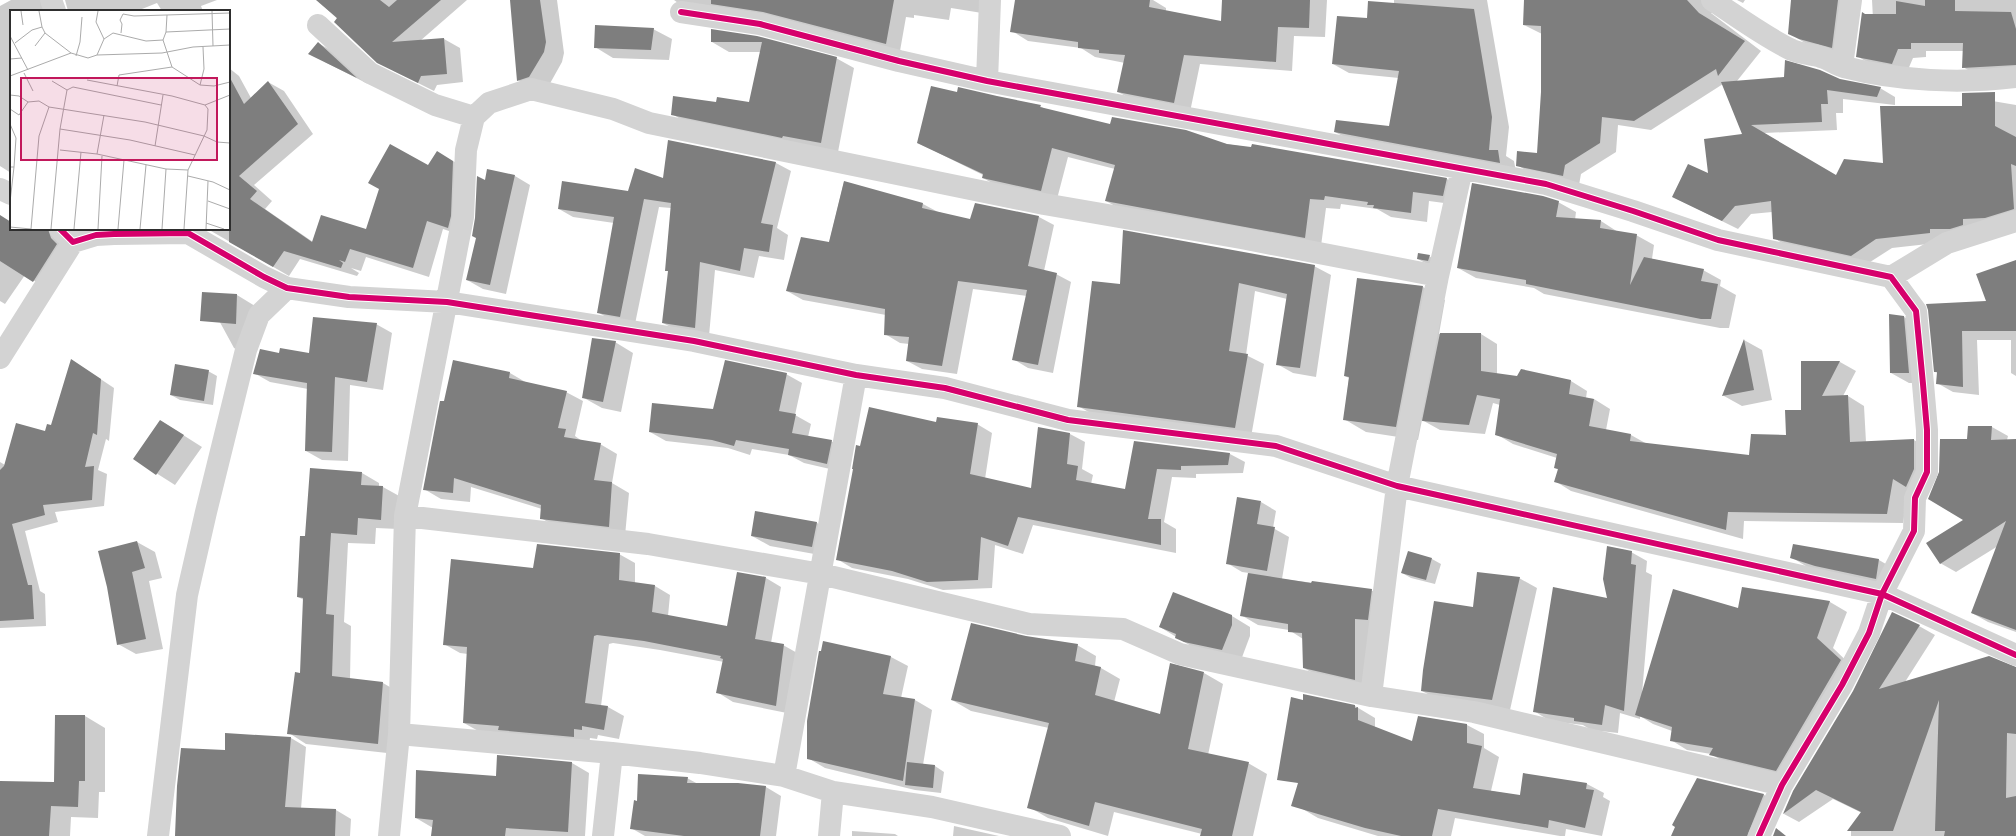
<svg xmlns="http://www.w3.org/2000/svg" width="2016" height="836" font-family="Signika,sans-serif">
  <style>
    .shadow { fill: #0003 }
    .building { fill: #7e7e7e }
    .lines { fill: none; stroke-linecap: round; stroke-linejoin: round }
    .minor { stroke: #d3d3d3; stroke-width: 22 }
    .cycleway-casing { stroke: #fff; stroke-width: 8 }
    .cycleway { stroke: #d6006c; stroke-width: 6 }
    .inset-road { fill: none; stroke: #ababab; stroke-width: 1 }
    .view { fill: #c2185b; fill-opacity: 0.15; stroke: #c2185b; stroke-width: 2 }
    .inset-edge { fill: none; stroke: #2e2e2e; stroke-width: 2 }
  </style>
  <rect width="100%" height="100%" fill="#fff"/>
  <path class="shadow" d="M 11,0 L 59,0 L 55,11 L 11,11 L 11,173 L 0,166 L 0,6 Z
    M 65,0 L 217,0 L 201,6 L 203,11 L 162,11 L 157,3 L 137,11 L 68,11 Z
    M 317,0 L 467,0 L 420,41 L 444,39 L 460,48 L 463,82 L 437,85 L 434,91 L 394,71 Z
    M 511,0 L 557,0 L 564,53 L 562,62 L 548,87 L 536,90 L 518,80 Z
    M 674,0 L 983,0 L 982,13 L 951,8 L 949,20 L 914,15 L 914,18 L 906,17 L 900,51 L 688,10 Z
    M 1016,0 L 1153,0 L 1166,8 L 1166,11 L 1222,22 L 1223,0 L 1327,0 L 1325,37 L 1294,36 L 1292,71 L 1200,64 L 1190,112 L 1135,101 L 1118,92 L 1125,63 L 1095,57 L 1081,48 L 1028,41 L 1012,31 Z
    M 1394,0 L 1487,0 L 1509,127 L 1506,156 L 1514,161 L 1516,172 L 1352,141 L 1335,132 L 1390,128 L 1399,78 L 1349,73 L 1333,64 L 1368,19 L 1394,4 Z
    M 1525,0 L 1721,0 L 1717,13 L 1711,13 L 1761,51 L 1737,81 L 1840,80 L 1880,88 L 1895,97 L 1895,105 L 1843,99 L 1843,113 L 1836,113 L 1837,130 L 1764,133 L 1836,177 L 1884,164 L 1963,107 L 1963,96 L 2016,105 L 2016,222 L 1946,242 L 1892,248 L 1867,264 L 1790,248 L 1774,238 L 1772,212 L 1751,214 L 1738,229 L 1673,197 L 1709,175 L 1744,135 L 1723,84 L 1651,130 L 1618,125 L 1616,152 L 1581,174 L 1579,185 L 1534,175 L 1517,165 L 1538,154 L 1542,92 L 1542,34 L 1524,25 Z
    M 1737,0 L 1745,0 L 1743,3 Z
    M 1792,0 L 1849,0 L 1848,56 L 1805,43 L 1789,33 Z
    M 1872,0 L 2016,0 L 2016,74 L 1978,76 L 1963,67 L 1964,51 L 1926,51 L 1926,57 L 1913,58 L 1907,72 L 1872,65 L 1857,56 L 1873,19 Z
    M 653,29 L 672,39 L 669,60 L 613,58 L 595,47 Z
    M 757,37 L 836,58 L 854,68 L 838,152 L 689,124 L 672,114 L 717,103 L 750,103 L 761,52 L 729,52 L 712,42 Z
    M 318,43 L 334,52 L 368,84 L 325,62 Z
    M 229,68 L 239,76 L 251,98 L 268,82 L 284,91 L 313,134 L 254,185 L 272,201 L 265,209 L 313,242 L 367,230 L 428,166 L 453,161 L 469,171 L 464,236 L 443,229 L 429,277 L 366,257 L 361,271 L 351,268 L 359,273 L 357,276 L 300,259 L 289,276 L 211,231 L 201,229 L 229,229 Z
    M 958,93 L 1040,106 L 1045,109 L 1111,126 L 1252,148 L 1253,145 L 1447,179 L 1463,189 L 1459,205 L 1429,201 L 1427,222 L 1391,217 L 1377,209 L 1341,204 L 1340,209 L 1326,208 L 1321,246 L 1122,210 L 1106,201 L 1115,169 L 1068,157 L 1057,199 L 999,187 L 983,178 L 983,175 L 918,143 Z
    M 669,141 L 776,163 L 791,171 L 777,228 L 788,235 L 784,260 L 759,256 L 754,278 L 715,270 L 709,336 L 678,331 L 663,323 L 669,272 L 666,270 L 671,208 L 659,207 L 635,324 L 613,321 L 599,313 L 614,223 L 573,217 L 559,209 L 628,192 L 664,179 Z
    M 515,176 L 530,185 L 506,294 L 483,289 L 467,280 L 477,238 L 486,182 Z
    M 844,182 L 923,204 L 938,212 L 971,221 L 1039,217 L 1054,225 L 1044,271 L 1056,274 L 1071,282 L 1053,373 L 1028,368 L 1013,359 L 1027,296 L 973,289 L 957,374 L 922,369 L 907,361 L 909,344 L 900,343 L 885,334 L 886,315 L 803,300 L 787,291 L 829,243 Z
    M 1472,184 L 1558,202 L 1576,212 L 1575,220 L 1601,221 L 1618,232 L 1636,235 L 1654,245 L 1652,259 L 1703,270 L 1721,280 L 1720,286 L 1736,295 L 1729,328 L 1720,328 L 1544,294 L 1534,288 L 1476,278 L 1458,268 Z
    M 11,221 L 11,229 L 67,229 L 49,290 L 25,275 L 5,304 L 0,301 L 0,228 Z
    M 1429,256 L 1438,262 L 1427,264 L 1418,259 Z
    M 2016,261 L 2016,376 L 2011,373 L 2011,340 L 1977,340 L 1979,395 L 1953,392 L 1937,383 L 1938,373 L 1935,372 L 1929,310 L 1987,302 Z
    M 1314,266 L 1331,275 L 1316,377 L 1293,373 L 1277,364 L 1287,299 L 1255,291 L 1246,355 L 1264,364 L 1251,437 L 1094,415 L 1078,406 L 1121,285 Z
    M 1412,285 L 1423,287 L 1445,300 L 1439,334 L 1481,334 L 1497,344 L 1497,374 L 1518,377 L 1522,370 L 1571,381 L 1587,391 L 1586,398 L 1594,399 L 1610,409 L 1606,430 L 1631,435 L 1647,444 L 1750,456 L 1787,436 L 1802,411 L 1802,362 L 1840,362 L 1856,371 L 1843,396 L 1848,396 L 1864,406 L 1866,442 L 1914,440 L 1931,450 L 1909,487 L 1903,523 L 1744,521 L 1743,539 L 1571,491 L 1555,481 L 1559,470 L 1555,468 L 1557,458 L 1513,444 L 1496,434 L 1500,405 L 1493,403 L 1485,434 L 1440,430 L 1422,420 L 1418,440 L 1366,432 L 1344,419 L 1349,378 L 1345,376 Z
    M 204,293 L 237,295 L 255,306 L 251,358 L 234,348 Z
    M 1904,317 L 1922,327 L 1927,383 L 1909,383 L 1891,373 Z
    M 376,324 L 392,333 L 383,390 L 350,385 L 348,461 L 322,460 L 306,451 L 308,389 L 270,382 L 254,373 L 280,354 L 310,354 Z
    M 1744,340 L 1762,350 L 1772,400 L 1742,406 L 1724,396 Z
    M 615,342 L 633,353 L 621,412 L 602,408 L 584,398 Z
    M 72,360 L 114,388 L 109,441 L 106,439 L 98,470 L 107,474 L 104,506 L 55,512 L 58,522 L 25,531 L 40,591 L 45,594 L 46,626 L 0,628 L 0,462 L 5,465 L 52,427 Z
    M 454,361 L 510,373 L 527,383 L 566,392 L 583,401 L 575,436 L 582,441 L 600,444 L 617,454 L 612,483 L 629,493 L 625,536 L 558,528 L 541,518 L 542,509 L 471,487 L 470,502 L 441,499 L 424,489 Z
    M 208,371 L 217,376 L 213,405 L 180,400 L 171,395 Z
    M 786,374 L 802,383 L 795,415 L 811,424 L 808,437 L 831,441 L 847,450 L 843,472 L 804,463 L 789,455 L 752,449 L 750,455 L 728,448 L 666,441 L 650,432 L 714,411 Z
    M 161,421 L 202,447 L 175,485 L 134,459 Z
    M 937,423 L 977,424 L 992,433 L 985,479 L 1032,489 L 1039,428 L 1070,434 L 1085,442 L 1082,469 L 1093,475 L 1091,484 L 1126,490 L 1135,442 L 1230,454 L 1245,462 L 1243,473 L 1196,474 L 1196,478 L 1172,477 L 1164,522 L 1176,529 L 1176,553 L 1033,525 L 1023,554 L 995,545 L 992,588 L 943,590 L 908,579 L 852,568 L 837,559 L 861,447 Z
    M 1969,427 L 1992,427 L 2008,436 L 2007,440 L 2016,440 L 2016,632 L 1988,622 L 1972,613 L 1998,546 L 1956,572 L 1940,563 L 1965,520 Z
    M 362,473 L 379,483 L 379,487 L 383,487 L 401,497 L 398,529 L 376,528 L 375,544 L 348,543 L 344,622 L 351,626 L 350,679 L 383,683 L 400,693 L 396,754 L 306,744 L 289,733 L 301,674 L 304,600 L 298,597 L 306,537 Z
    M 1261,502 L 1276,511 L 1273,528 L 1289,537 L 1282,579 L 1371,590 L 1388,600 L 1372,689 L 1321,678 L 1304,668 L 1303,639 L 1289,630 L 1258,625 L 1241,615 L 1249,573 L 1242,572 L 1227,563 Z
    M 817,523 L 835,533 L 831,557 L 770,546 L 752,536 Z
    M 137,542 L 155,552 L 162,578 L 149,581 L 163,649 L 136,654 L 118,644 L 108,587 Z
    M 1631,552 L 1647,561 L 1646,572 L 1652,575 L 1642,694 L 1739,609 L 1743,588 L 1830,602 L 1847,612 L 1833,648 L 1857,671 L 1793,780 L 1727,764 L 1711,754 L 1687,750 L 1671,740 L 1672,731 L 1653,724 L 1640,716 L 1640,719 L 1620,713 L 1618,733 L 1591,730 L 1583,725 L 1550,721 L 1534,711 L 1608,599 Z
    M 619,554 L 635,563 L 635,583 L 655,586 L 670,595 L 668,616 L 728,627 L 766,578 L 781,587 L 771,643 L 783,645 L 799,654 L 792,714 L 733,702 L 717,692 L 724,662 L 660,650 L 613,643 L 609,644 L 601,706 L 608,707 L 624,716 L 619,739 L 598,735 L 597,739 L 590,738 L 589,745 L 480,732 L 464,723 L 468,654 L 460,653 L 444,644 L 534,569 Z
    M 1791,557 L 1879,560 L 1896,570 L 1893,589 L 1809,568 Z
    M 1432,559 L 1441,564 L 1435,584 L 1411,578 L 1402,573 Z
    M 1519,578 L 1537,588 L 1510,710 L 1441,701 L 1422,691 L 1474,608 Z
    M 1232,616 L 1250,627 L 1250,636 L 1241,660 L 1194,648 L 1160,627 Z
    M 1919,626 L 1935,635 L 1905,682 L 2016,668 L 2016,836 L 1851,836 L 1851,827 L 1862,813 L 1833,799 L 1799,822 L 1784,814 L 1794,791 Z
    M 1026,637 L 1077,645 L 1096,656 L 1095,666 L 1101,668 L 1120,679 L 1114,702 L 1160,715 L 1204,673 L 1223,684 L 1208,755 L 1248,763 L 1267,774 L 1253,836 L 1201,836 L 1202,834 L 1114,812 L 1108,836 L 1048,818 L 1029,807 L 1049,728 L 971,711 L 952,700 Z
    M 824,642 L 891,657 L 908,666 L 901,698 L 915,700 L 932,710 L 923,765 L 935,766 L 944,772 L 941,793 L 915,790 L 825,768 L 808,758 Z
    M 1304,695 L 1355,706 L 1375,718 L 1375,728 L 1413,743 L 1421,717 L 1467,725 L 1484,734 L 1484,748 L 1499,757 L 1491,791 L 1520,796 L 1524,774 L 1587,784 L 1604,793 L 1603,797 L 1610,801 L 1602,836 L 1566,829 L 1565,836 L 1560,836 L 1455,818 L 1451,836 L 1378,836 L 1318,818 L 1301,808 Z
    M 85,716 L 105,728 L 105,792 L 99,792 L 98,818 L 71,817 L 70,836 L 0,836 L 0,782 L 55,783 Z
    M 291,738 L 306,747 L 301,809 L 336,810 L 351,819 L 350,836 L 176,836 L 226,751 Z
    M 572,763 L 589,773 L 585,836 L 432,836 L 433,828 L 416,818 L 497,777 Z
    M 687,778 L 698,784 L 766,787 L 781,796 L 776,836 L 645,836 L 631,828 L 638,802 Z
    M 1698,779 L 1764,795 L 1781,804 L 1767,836 L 1672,836 Z
    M 954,826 L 999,836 L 953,836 Z
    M 852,831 L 895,834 L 898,836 L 852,836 Z"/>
  <path class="building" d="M 316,0 L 380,0 L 389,7 L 397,0 L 441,0 L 392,42 L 444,38 L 447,74 L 421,76 L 418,83 L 377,63 L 334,22 L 337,18 Z
    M 510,0 L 540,0 L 546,42 L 544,52 L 529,77 L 517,81 Z
    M 711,0 L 894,0 L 886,44 L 763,12 L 711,4 Z
    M 1015,0 L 1150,0 L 1149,7 L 1221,21 L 1222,0 L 1310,0 L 1309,28 L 1278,27 L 1276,62 L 1184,55 L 1174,103 L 1117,92 L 1125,55 L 1099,53 L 1099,50 L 1078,48 L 1078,42 L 1010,32 Z
    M 1524,0 L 1687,0 L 1699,13 L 1745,41 L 1718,76 L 1716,69 L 1634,121 L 1602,117 L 1600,143 L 1565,165 L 1563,176 L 1516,166 L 1517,151 L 1537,153 L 1541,92 L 1541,26 L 1523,25 Z
    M 1791,0 L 1838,0 L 1832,48 L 1799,39 L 1788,34 Z
    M 1925,0 L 1955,0 L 1955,11 L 2011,12 L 2016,29 L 2016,65 L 1962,68 L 1963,43 L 1911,43 L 1911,49 L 1898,49 L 1892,64 L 1856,57 L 1862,12 L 1865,14 L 1896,14 L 1896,1 L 1925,6 Z
    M 1368,1 L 1474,9 L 1492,117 L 1489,150 L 1498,150 L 1500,163 L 1334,132 L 1336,120 L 1389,126 L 1399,71 L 1332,64 L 1337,16 L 1367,18 Z
    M 595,25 L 654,28 L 651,50 L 594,48 Z
    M 711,29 L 757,36 L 837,57 L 821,143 L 783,136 L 782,138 L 671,115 L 673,96 L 716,102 L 717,97 L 749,102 L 762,42 L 711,42 Z
    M 318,42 L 357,78 L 308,54 Z
    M 1785,60 L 1820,70 L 1840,79 L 1881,87 L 1877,97 L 1827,90 L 1828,104 L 1821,104 L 1822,122 L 1751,125 L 1836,175 L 1844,159 L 1883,163 L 1880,106 L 1962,106 L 1962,93 L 1995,92 L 1995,126 L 2016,137 L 2016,166 L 2011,164 L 2014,209 L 1985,218 L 1963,219 L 1963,225 L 1950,229 L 1930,229 L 1930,233 L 1876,239 L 1851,256 L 1773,239 L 1771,201 L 1735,206 L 1722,221 L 1672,197 L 1688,164 L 1708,173 L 1704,139 L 1742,134 L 1721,82 L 1784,77 Z
    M 229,76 L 244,104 L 268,81 L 298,124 L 239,176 L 257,191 L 250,199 L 312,242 L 321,215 L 366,229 L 379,189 L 368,183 L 390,144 L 428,165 L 437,151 L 453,161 L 451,216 L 448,228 L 427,221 L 413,268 L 350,249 L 345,262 L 339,260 L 343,263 L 341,268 L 284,251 L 273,267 L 229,242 Z
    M 931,86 L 957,92 L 958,87 L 997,96 L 1041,105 L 1040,107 L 1110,124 L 1112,117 L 1186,130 L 1227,144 L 1251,147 L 1252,144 L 1447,178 L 1443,196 L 1413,192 L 1411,213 L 1373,208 L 1374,205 L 1367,205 L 1368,202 L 1325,196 L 1324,200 L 1310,199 L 1305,238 L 1105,201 L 1115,165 L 1052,148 L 1041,191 L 982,178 L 983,174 L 917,143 Z
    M 668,140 L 776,162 L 761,223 L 773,225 L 769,252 L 744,248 L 740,271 L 700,262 L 695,328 L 662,323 L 668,271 L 665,271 L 671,203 L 644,199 L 620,317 L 597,313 L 614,217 L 558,209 L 562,181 L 628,191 L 635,168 L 663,178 Z
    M 487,169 L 515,175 L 490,285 L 466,280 L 476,238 L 472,236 L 475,218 L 477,176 L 485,180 Z
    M 844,181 L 923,203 L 922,208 L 970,219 L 975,203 L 1039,216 L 1028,266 L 1057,273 L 1038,365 L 1012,360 L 1027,290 L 958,281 L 942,366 L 906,361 L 909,337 L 884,335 L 885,309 L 786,291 L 801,237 L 829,242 Z
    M 1472,183 L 1543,196 L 1559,201 L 1556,217 L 1601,220 L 1600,228 L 1637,234 L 1630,285 L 1644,257 L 1704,269 L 1701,281 L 1718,284 L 1711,319 L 1701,319 L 1526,284 L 1526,280 L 1457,268 Z
    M 0,215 L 11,222 L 11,229 L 48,229 L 51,238 L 57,244 L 33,282 L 0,261 Z
    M 1123,230 L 1315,265 L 1300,368 L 1276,365 L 1287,294 L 1239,283 L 1229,351 L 1248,354 L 1235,428 L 1077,407 L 1092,281 L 1120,284 Z
    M 1418,253 L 1430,255 L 1428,261 L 1417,259 Z
    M 2016,260 L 2016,331 L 1962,331 L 1963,387 L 1936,384 L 1937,372 L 1934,372 L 1928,310 L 1926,304 L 1986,301 L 1976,274 Z
    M 1357,278 L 1423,286 L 1396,427 L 1343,420 L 1349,377 L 1344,376 Z
    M 202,292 L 237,294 L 236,324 L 200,321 Z
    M 1889,314 L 1904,316 L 1909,373 L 1890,373 Z
    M 313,317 L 377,323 L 367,382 L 335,377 L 332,452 L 305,451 L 307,383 L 253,374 L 260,349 L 279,353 L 280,348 L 309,353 Z
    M 1440,333 L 1481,333 L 1481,371 L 1517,376 L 1521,369 L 1571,380 L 1569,394 L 1594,399 L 1589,426 L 1631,434 L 1630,441 L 1749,455 L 1751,434 L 1786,435 L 1785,410 L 1801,410 L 1801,361 L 1840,361 L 1822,396 L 1848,395 L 1850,442 L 1914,439 L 1914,469 L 1906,487 L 1893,479 L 1887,514 L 1728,512 L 1726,530 L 1554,482 L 1558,469 L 1554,468 L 1557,454 L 1495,435 L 1500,399 L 1477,395 L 1469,425 L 1422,421 Z
    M 592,338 L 616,341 L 603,402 L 582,398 Z
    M 1744,339 L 1754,390 L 1722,396 Z
    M 71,359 L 101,379 L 97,435 L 93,433 L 85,467 L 94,466 L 92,500 L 43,505 L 45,515 L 12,524 L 28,585 L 32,585 L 34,619 L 0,621 L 0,470 L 4,466 L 16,423 L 45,431 L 47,424 L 51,425 Z
    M 453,360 L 510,372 L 509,378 L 567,391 L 558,428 L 566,429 L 564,437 L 601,443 L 594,480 L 612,482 L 609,527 L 540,519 L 541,505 L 454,478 L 453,493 L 423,490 L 440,401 L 444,401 Z
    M 725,360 L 787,373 L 779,411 L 796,414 L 792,433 L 832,440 L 827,464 L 788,455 L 789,449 L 736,440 L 734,446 L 712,440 L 649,432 L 652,403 L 713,409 Z
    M 175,364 L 209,370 L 204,401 L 170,395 Z
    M 869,407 L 936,422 L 937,417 L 978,423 L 970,474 L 1031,488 L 1038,427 L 1070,433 L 1067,464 L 1078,466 L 1076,480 L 1125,489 L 1134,441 L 1230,453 L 1228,465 L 1181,466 L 1181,470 L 1157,469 L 1148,519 L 1161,519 L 1161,545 L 1018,517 L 1008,546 L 981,537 L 978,580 L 927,582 L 892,571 L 836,560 L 853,469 L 852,469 L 856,445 L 860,446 Z
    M 160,420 L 184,435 L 156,475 L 133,459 Z
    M 1968,426 L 1992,426 L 1991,440 L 2016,439 L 2016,630 L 1971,613 L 2006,521 L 1940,564 L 1926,543 L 1963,520 L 1928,499 L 1939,472 L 1940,439 L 1967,439 Z
    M 310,468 L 362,472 L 361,485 L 383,486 L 381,520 L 358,518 L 357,535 L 331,533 L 326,614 L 334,615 L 332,676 L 383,682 L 378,744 L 287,734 L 295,672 L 300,673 L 303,598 L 297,597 L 300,536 L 305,536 Z
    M 1237,497 L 1261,501 L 1257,524 L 1275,527 L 1267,571 L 1226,564 Z
    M 755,511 L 817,522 L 812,547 L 751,536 Z
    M 137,541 L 145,568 L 132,572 L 146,639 L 117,645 L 107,587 L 98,551 Z
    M 537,544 L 620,553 L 619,580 L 655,585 L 652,612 L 727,626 L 737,572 L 766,577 L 755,639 L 784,644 L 776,706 L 716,693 L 723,659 L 720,658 L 721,656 L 644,641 L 597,635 L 594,636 L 585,703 L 608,706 L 604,730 L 582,726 L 582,730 L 574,729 L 574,737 L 498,730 L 499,726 L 463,723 L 467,647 L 443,645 L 451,559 L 533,568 Z
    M 1793,544 L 1879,559 L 1876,579 L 1815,566 L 1790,558 Z
    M 1607,546 L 1632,551 L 1631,564 L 1636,565 L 1624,711 L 1605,705 L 1602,725 L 1574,721 L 1574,718 L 1533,712 L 1553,587 L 1607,598 L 1603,579 Z
    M 1408,551 L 1432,558 L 1426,580 L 1401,573 Z
    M 1477,572 L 1520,577 L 1492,700 L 1421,691 L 1423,670 L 1434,601 L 1473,607 Z
    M 1248,573 L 1311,583 L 1312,581 L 1372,589 L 1368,620 L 1355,619 L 1355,680 L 1303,668 L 1302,633 L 1288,632 L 1288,624 L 1240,616 Z
    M 1742,587 L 1830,601 L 1817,638 L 1841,660 L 1776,771 L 1709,755 L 1713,748 L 1670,741 L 1672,727 L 1635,715 L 1673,589 L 1738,608 Z
    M 1173,592 L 1232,615 L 1232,625 L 1222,650 L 1184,642 L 1175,638 L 1176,634 L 1159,627 Z
    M 1892,612 L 1920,625 L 1879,689 L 1989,656 L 2016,667 L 2016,734 L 2007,733 L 2006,798 L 2016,796 L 2016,836 L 1944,836 L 1945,831 L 1935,831 L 1939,700 L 1893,831 L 1847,831 L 1861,812 L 1816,790 L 1783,814 L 1793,791 L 1853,691 Z
    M 971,623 L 1026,636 L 1078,644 L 1075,661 L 1101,667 L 1095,695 L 1160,714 L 1170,663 L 1204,672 L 1188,749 L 1249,762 L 1232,836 L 1200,836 L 1202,829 L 1095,802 L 1089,826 L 1027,808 L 1049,723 L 951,700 Z
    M 823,641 L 891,656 L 883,694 L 915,699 L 903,781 L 807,759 L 807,721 L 819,651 L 821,651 Z
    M 1303,694 L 1355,705 L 1355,708 L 1358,707 L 1358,720 L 1412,741 L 1418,716 L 1467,724 L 1467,743 L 1482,746 L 1473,788 L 1520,795 L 1523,773 L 1587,783 L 1586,789 L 1594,790 L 1585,828 L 1549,820 L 1548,828 L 1438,809 L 1432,836 L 1401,836 L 1365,828 L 1291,806 L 1298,783 L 1277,780 L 1291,697 L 1303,700 Z
    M 55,715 L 85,715 L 85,781 L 79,781 L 78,807 L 51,806 L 49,836 L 0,836 L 0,781 L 54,782 Z
    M 225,733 L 291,737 L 285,807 L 336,809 L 335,836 L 175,836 L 177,786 L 181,748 L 225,750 Z
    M 497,755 L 572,762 L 568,832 L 506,828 L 505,836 L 431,836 L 433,820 L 415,818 L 416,770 L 496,776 Z
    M 907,762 L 935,765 L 933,788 L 905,785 Z
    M 638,774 L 688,777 L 687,783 L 738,783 L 766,786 L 760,836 L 684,836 L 630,829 L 634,800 L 637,801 Z
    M 1697,778 L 1764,794 L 1747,836 L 1671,836 L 1675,827 L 1672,825 Z
    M 1776,828 L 1786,836 L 1773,836 Z"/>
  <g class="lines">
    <path class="minor" d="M 51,0 L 55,11
      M 1712,0 C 1738,17 1763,36 1792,50 C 1801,54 1812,54 1821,57 C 1829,59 1836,65 1844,67 C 1899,81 1960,84 2016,77
      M 681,12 L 760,24 L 899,61 L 987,81 L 1546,184 L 1633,211 L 1718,240 L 1891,277 L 1916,311 L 1923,384 L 1927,430 L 1927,472 L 1915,498 L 1914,531 L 1882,594 L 1869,633 L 1842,685 L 1782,785 L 1759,836
      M 318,25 L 370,73 L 435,105 L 474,117
      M 1842,66 L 1851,0
      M 987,81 L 990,0
      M 0,189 L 11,194
      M 60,229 L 73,242 L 96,235 L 114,234 L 188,233 L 264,277 L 287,288 L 349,297 L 447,302 L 694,341 L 856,375 L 945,388 L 1068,420 L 1276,446 L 1397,486 L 1882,594 L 2016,655
      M 1891,277 L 1947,243 L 2016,221
      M 0,358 L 73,242
      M 405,516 L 648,544 L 821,574 L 1029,624 L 1123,629 L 1180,654 L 1371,696 L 1474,712 L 1782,785
      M 1371,696 L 1397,486 L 1438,276 L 1462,169
      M 399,734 L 612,753 L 700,763 L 784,776 L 833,792 L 932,807 L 1060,836
      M 784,776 L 856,375
      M 158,836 L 187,595 L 206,512 L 246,350 L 259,315 L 287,288
      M 389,836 L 399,734 L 405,516 L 463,217 L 466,150 L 474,117 L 489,103 L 531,89 L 613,109 L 649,123 L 1044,204 L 1241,238 L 1438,276
      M 603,836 L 612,753
      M 829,836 L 833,792"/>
    <defs>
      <path id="cycleway" d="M 681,12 L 760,24 L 899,61 L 987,81 L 1546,184 L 1633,211 L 1718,240 L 1891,277 L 1916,311 L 1923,384 L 1927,430 L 1927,472 L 1915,498 L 1914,531 L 1882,594 L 1869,633 L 1842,685 L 1782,785 L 1759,836
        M 60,229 L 73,242 L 96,235 L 114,234 L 188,233 L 264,277 L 287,288 L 349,297 L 447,302 L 694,341 L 856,375 L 945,388 L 1068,420 L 1276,446 L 1397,486 L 1882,594 L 2016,655"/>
    </defs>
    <use href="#cycleway" class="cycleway-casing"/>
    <use href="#cycleway" class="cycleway"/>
  </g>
  <g transform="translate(10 10)">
    <rect width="220" height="220" fill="#fff"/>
    <path class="inset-road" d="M 11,1 L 13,15M 29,1 L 32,17M 88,1 L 86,12 L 94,29M 202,1 L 203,36M 157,5 L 156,22 L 153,30 L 162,57 L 190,75 L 204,76 L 220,72M 156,22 L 220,19M 111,23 L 112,14 L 110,10 L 113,4 L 124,6 L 220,3M 0,26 L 18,60M 25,36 L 35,23M 61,43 L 78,48 L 87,45 L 94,29 L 103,23 L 136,31 L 153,30M 87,45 L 152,43 L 183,37 L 220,35M 66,46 L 70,32 L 72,7M 0,49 L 12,48M 14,63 L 23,81M 0,66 L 61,43 L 35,23 L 32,17 L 22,20 L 5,33M 77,70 L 162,86 L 195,95 L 198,99 L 197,120 L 178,160 L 174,219M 42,71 L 57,80M 190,75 L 194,59 L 193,37M 107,76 L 109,65 L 162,57M 0,85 L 9,86 L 18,92 L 29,91 L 39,97 L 135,112 L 194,126 L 207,132 L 220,133M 195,95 L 220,85M 0,99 L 9,105 L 18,92M 0,114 L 6,128 L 4,157M 50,119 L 120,130 L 185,145M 145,136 L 153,85M 50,140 L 87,144 L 156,159 L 152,219M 87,144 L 94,105M 0,157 L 4,157 L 0,192M 156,159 L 178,160M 178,166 L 203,172 L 220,180M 198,191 L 220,199M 196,213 L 214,219M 0,217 L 21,219 L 29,126 L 39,97M 41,219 L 50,119 L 57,80 L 63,77 L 151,95M 64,219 L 71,142M 88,219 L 92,146M 108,219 L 114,150M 130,219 L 136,155M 196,219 L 198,171"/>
    <path class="view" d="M 11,68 L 207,68 L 207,150 L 11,150 Z"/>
    <rect width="220" height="220" class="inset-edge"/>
  </g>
</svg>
